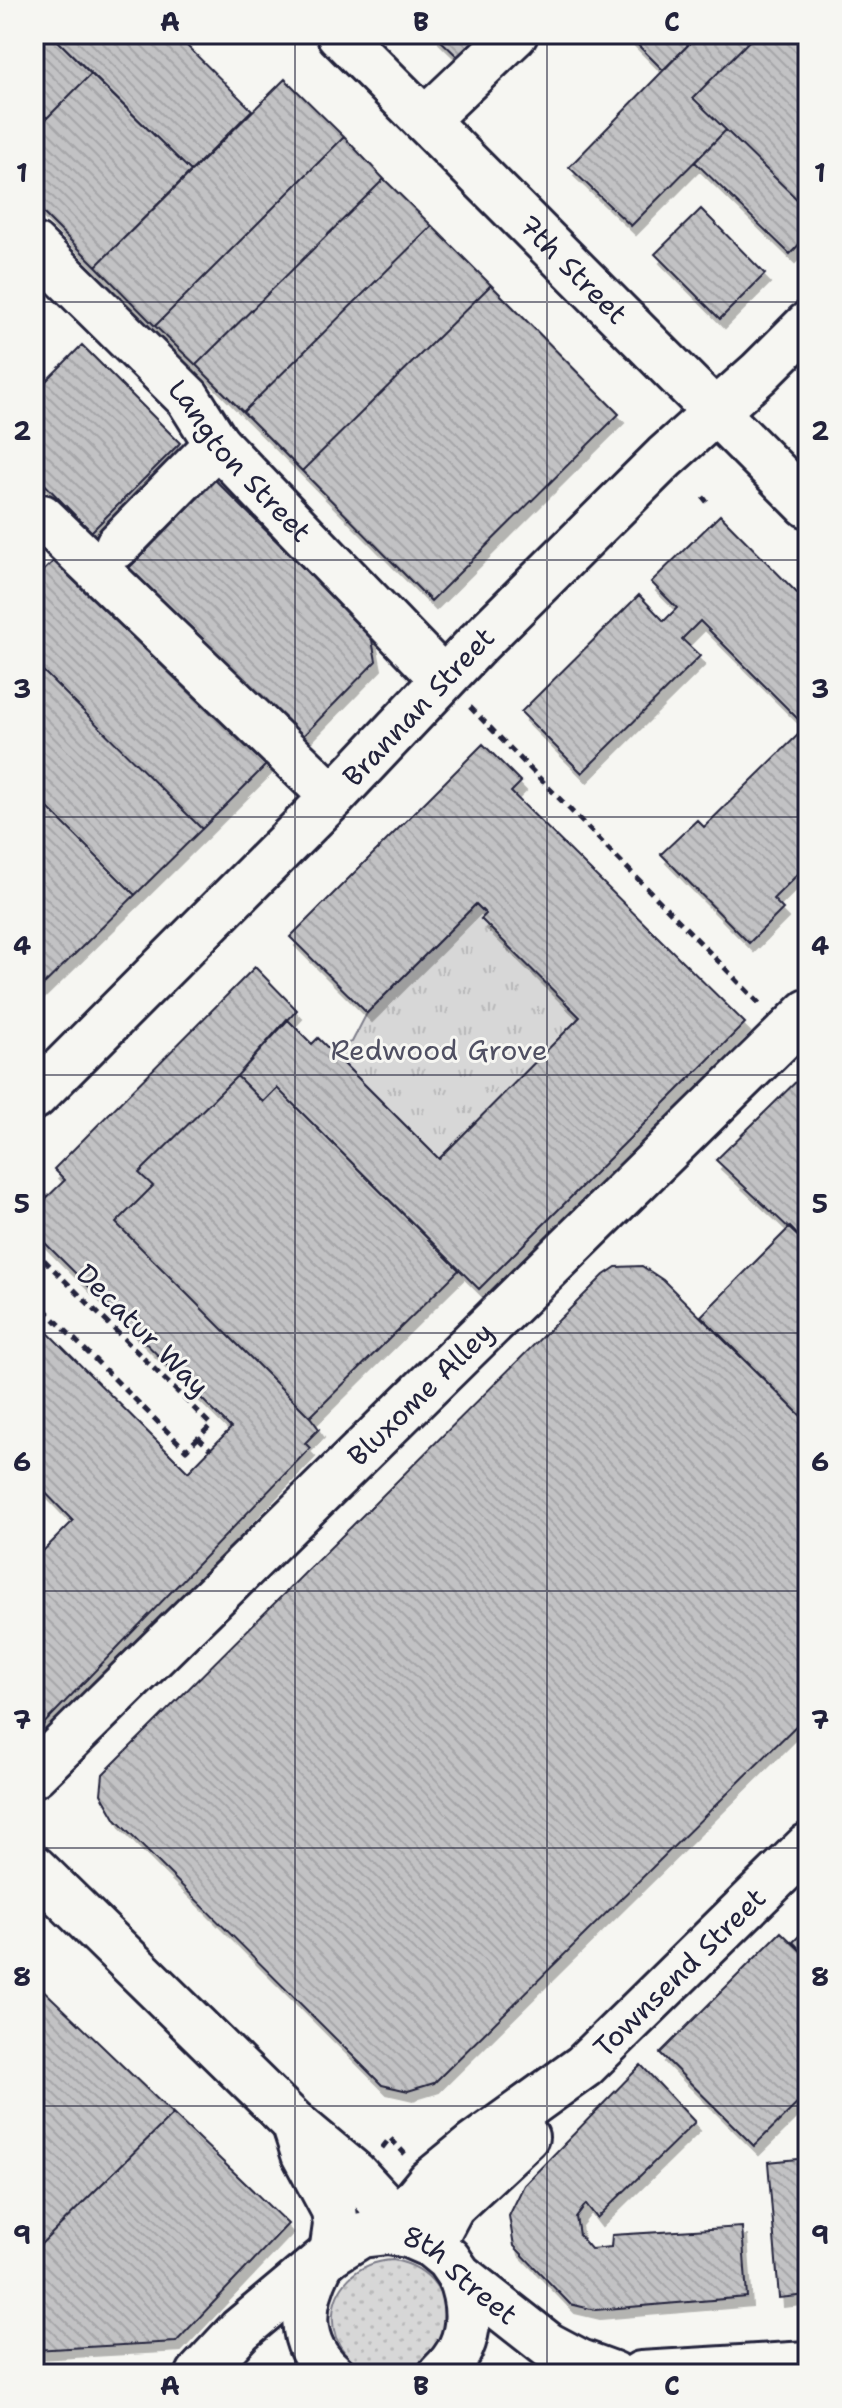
<svg xmlns="http://www.w3.org/2000/svg" width="842" height="2408" font-family="'Shantell Sans',sans-serif">
  <style>
    .grass { fill: url(#grass-dots); stroke: #7c7c89; stroke-width: 2 }
    .park { fill: url(#park-tufts); stroke: #7c7c89; stroke-width: 2 }
    .building { fill: url(#building-back-hatch); stroke: #22223b; stroke-width: 2; filter: url(#shadow) }
    .lines { fill: none; stroke-linecap: round; stroke-linejoin: round }
    .minor-casing { stroke: #22223b; stroke-width: 50 }
    .major-casing { stroke: #22223b; stroke-width: 50 }
    .path { stroke: #22223b; stroke-width: 5; stroke-dasharray: 8 6; stroke-linecap: butt }
    .minor { stroke: #f6f6f2; stroke-width: 44 }
    .major { stroke: #f6f6f2; stroke-width: 44 }
    .grid { fill: none; stroke: #22223b; stroke-width: 2; stroke-opacity: 0.55 }
    .labels { text-anchor: middle; dominant-baseline: central; stroke-width: 6; stroke-linejoin: round; paint-order: stroke }
    .street-label { font-size: 28px; fill: #22223b; stroke: #f6f6f2 }
    .park-label { font-size: 28px; fill: #4f4f62; stroke: #f6f6f2 }
    .neatline { fill: none; stroke: #22223b; stroke-width: 3 }
    .grid-label { font-size: 26px; text-anchor: middle; font-weight: bold; fill: #22223b }
  </style>
  <defs>
    <pattern id="grass-dots" width="8" height="8" patternUnits="userSpaceOnUse" patternTransform="scale(2)"><rect width="8" height="8" fill="#d7d7d7"/><path d="M2 2h.1M6 6h.1" fill="none" stroke="#b8b8b9" stroke-width="1.8" stroke-linecap="round"/></pattern>
    <pattern id="park-tufts" width="24" height="20" patternUnits="userSpaceOnUse" patternTransform="scale(2)"><rect width="24" height="20" fill="#d7d7d7"/><path d="M3 7l-1-3M5 7V3M7 7l1-3M15 17l-1-3M17 17v-4M19 17l1-3" fill="none" stroke="#b8b8b9"/></pattern>
    <pattern id="building-back-hatch" width="6" height="6" patternUnits="userSpaceOnUse" patternTransform="scale(2)"><rect width="6" height="6" fill="#c2c2c4"/><path d="M-1 5l2 2M0 0l6 6M5-1l2 2" fill="none" stroke="#a6a6a9"/></pattern>
    <filter id="shadow"><feDropShadow dx="5" dy="9" stdDeviation="0" flood-color="#0004"/></filter>
  </defs>
  <rect width="100%" height="100%" fill="#f6f6f2"/>
  <filter id="ink" filterUnits="userSpaceOnUse"><feTurbulence type="fractalNoise" baseFrequency=".0125" numOctaves="2"/><feDisplacementMap in="SourceGraphic" scale="16" xChannelSelector="R" yChannelSelector="G"/><feConvolveMatrix kernelMatrix="1 2 1 2 8 2 1 2 1" color-interpolation-filters="sRGB"/></filter>
  <g filter="url(#ink)">
    <path class="grass" d="M 393,2260 C 474,2275 454,2379 386,2373 C 312,2366 316,2264 393,2260 Z"/>
    <path class="park" d="M 476,904 L 486,914 L 481,919 L 580,1017 L 439,1159 L 328,1048 L 352,1042 L 367,1013 Z"/>
    <path class="building" d="M 42,34 L 51,34 L 91,74 L 47,118 L 34,106 L 34,35 L 38,39 Z
      M 51,34 L 175,34 L 252,110 L 191,171 Z
      M 434,34 L 487,34 L 461,60 Z
      M 627,34 L 699,34 L 663,70 Z
      M 699,34 L 756,34 L 693,98 L 726,130 L 631,226 L 569,167 Z
      M 756,34 L 808,34 L 808,210 L 693,98 Z
      M 91,74 L 191,171 L 96,266 L 34,204 L 34,131 Z
      M 285,79 L 344,137 L 155,326 L 96,266 Z
      M 726,130 L 808,210 L 808,235 L 790,254 L 695,162 Z
      M 344,137 L 384,179 L 196,365 L 155,326 Z
      M 384,179 L 432,226 L 243,412 L 196,365 Z
      M 701,209 L 765,274 L 720,319 L 655,254 Z
      M 432,226 L 491,285 L 302,471 L 243,412 Z
      M 491,285 L 619,414 L 431,601 L 302,471 Z
      M 82,345 L 180,443 L 91,532 L 34,473 L 34,393 Z
      M 215,480 L 371,635 L 376,661 L 300,739 L 129,568 Z
      M 720,515 L 808,604 L 808,864 L 773,899 L 783,909 L 749,943 L 661,854 L 697,820 L 704,827 L 806,727 L 700,621 L 682,639 L 700,656 L 582,773 L 521,712 L 639,595 L 664,621 L 677,608 L 651,582 Z
      M 63,552 L 272,759 L 202,829 L 34,662 L 34,580 Z
      M 34,662 L 202,829 L 135,895 L 34,794 Z
      M 483,744 L 521,782 L 511,792 L 745,1023 L 479,1289 L 277,1088 L 263,1102 L 237,1076 L 287,1019 L 312,1044 L 318,1038 L 439,1159 L 580,1017 L 481,919 L 486,914 L 476,904 L 367,1013 L 290,937 Z
      M 34,794 L 135,895 L 34,994 Z
      M 255,967 L 297,1010 L 237,1076 L 139,1173 L 153,1186 L 116,1223 L 310,1417 L 319,1429 L 305,1443 L 310,1448 L 34,1734 L 34,1560 L 73,1521 L 34,1481 L 34,1319 L 188,1472 L 231,1428 L 34,1232 L 34,1210 L 65,1180 L 54,1169 Z
      M 808,1070 L 808,1246 L 716,1160 Z
      M 237,1076 L 263,1102 L 277,1088 L 459,1270 L 310,1417 L 116,1223 L 153,1186 L 139,1173 Z
      M 790,1227 L 808,1246 L 808,1423 L 701,1316 Z
      M 642,1266 L 663,1280 L 808,1423 L 808,1714 L 434,2083 L 408,2091 L 382,2085 L 116,1820 L 101,1794 L 103,1774 L 604,1275 L 616,1267 Z
      M 808,1927 L 808,1958 L 793,1942 Z
      M 781,1932 L 808,1958 L 808,2093 L 754,2146 L 660,2053 Z
      M 34,1981 L 173,2114 L 34,2251 Z
      M 641,2065 L 695,2122 L 597,2218 L 586,2204 L 576,2217 L 579,2235 L 591,2249 L 611,2247 L 612,2235 L 742,2227 L 747,2297 L 595,2310 L 570,2304 L 514,2246 L 509,2216 L 524,2185 Z
      M 173,2114 L 288,2224 L 176,2342 L 34,2350 L 34,2251 Z
      M 808,2158 L 808,2295 L 779,2298 L 768,2162 Z"/>
    <g class="lines">
      <defs>
        <g id="minor">
          <path d="M 425,120 L 515,34"/>
          <path id="s1" d="M 34,246 L 188,398 L 217,444 L 443,679"/>
          <path d="M 34,518 L 42,517 L 333,797"/>
          <path d="M 118,545 L 217,444"/>
          <path id="s2" d="M 34,1774 L 808,1012"/>
          <path d="M 34,1868 L 294,2123 L 355,2174 L 380,2201 L 388,2232"/>
          <path d="M 296,2129 L 304,2154 L 334,2210 L 336,2225 L 332,2253"/>
          <path id="s3" d="M 388,2232 L 430,2181 L 474,2145 L 584,2066 L 808,1846"/>
          <path d="M 431,2245 L 452,2206 L 526,2137"/>
          <path d="M 320,2265 C 301,2303 296,2343 332,2374"/>
          <path id="s4" d="M 199,2374 L 240,2330 L 332,2253 L 361,2235 L 388,2232 L 408,2235 L 431,2245 L 448,2259 L 459,2275 L 548,2345 L 580,2362 L 613,2374"/>
          <path d="M 441,2374 C 471,2347 473,2310 459,2275"/>
          <path d="M 641,2374 L 808,2364"/>
        </g>
        <g id="major">
          <path id="s5" d="M 339,34 L 808,505"/>
          <path id="s6" d="M 34,1097 L 333,797 L 477,644 L 665,457 L 759,373 L 808,324"/>
        </g>
      </defs>
      <use href="#minor" class="minor-casing"/>
      <use href="#major" class="major-casing"/>
      <path class="path" d="M 703,497 L 707,502
        M 470,707 L 762,1006
        M 34,1250 L 211,1425 L 186,1450 L 34,1299
        M 198,1437 L 210,1449
        M 382,2148 L 390,2138 L 405,2154
        M 506,2374 L 512,2365"/>
      <use href="#minor" class="minor"/>
      <use href="#major" class="major"/>
    </g>
  </g>
  <path class="grid" d="M 295,34 L 295,2374M 547,34 L 547,2374M 34,302 L 808,302M 34,560 L 808,560M 34,817 L 808,817M 34,1075 L 808,1075M 34,1333 L 808,1333M 34,1591 L 808,1591M 34,1848 L 808,1848M 34,2106 L 808,2106"/>
  <g class="labels">
    <g class="street-label">
      <text stroke="none"><textPath href="#s5" startOffset="332">7th Street</textPath></text>
      <text stroke="none"><textPath href="#s1" startOffset="298">Langton Street</textPath></text>
      <text stroke="none"><textPath href="#s6" startOffset="548">Brannan Street</textPath></text>
      <text transform="translate(143 1330) rotate(45)">Decatur Way</text>
      <text stroke="none"><textPath href="#s2" startOffset="542">Bluxome Alley</textPath></text>
      <text stroke="none"><textPath href="#s3" startOffset="392">Townsend Street</textPath></text>
      <text stroke="none"><textPath href="#s4" startOffset="328">8th Street</textPath></text>
    </g>
    <g class="park-label">
      <text x="439" y="1050">Redwood Grove</text>
    </g>
  </g>
  <rect width="842" height="2408" fill="none" stroke="#f6f6f2" stroke-width="88"/>
  <rect x="44" y="44" width="754" height="2320" class="neatline"/>
  <g class="grid-label">
    <text x="170" y="31">A</text>
    <text x="421" y="31">B</text>
    <text x="672" y="31">C</text>
    <text x="22" y="182">1</text>
    <text x="820" y="182">1</text>
    <text x="22" y="440">2</text>
    <text x="820" y="440">2</text>
    <text x="22" y="698">3</text>
    <text x="820" y="698">3</text>
    <text x="22" y="955">4</text>
    <text x="820" y="955">4</text>
    <text x="22" y="1213">5</text>
    <text x="820" y="1213">5</text>
    <text x="22" y="1471">6</text>
    <text x="820" y="1471">6</text>
    <text x="22" y="1729">7</text>
    <text x="820" y="1729">7</text>
    <text x="22" y="1986">8</text>
    <text x="820" y="1986">8</text>
    <text x="22" y="2244">9</text>
    <text x="820" y="2244">9</text>
    <text x="170" y="2395">A</text>
    <text x="421" y="2395">B</text>
    <text x="672" y="2395">C</text>
  </g>
</svg>
